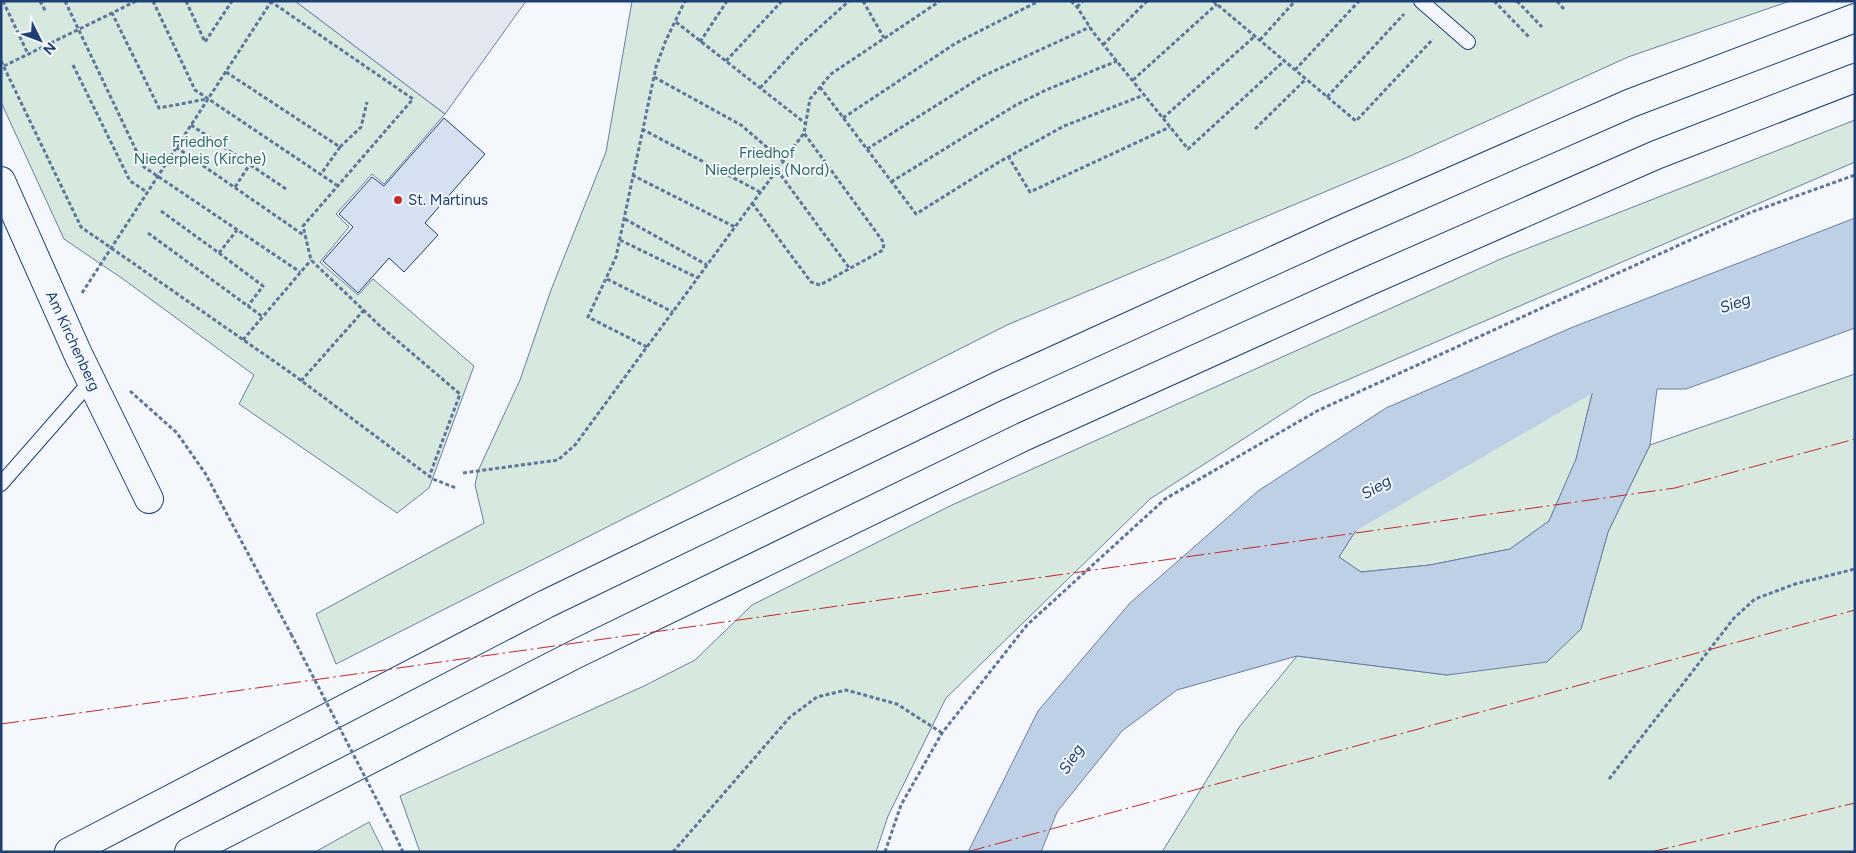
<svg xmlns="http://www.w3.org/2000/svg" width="1856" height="853" font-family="Figtree,sans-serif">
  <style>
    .green { fill: #d7e8df; stroke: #687fa3 }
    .parking { fill: #e3e8f0; stroke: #687fa3 }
    .water { fill: #bed0e5; stroke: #687fa3; fill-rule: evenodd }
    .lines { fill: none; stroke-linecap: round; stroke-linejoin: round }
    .river { stroke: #bed0e5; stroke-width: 55 }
    .building { fill: #d5e0f0; stroke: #1d3f73 }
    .service-casing { stroke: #1d3f73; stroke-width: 16 }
    .minor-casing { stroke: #1d3f73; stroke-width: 30 }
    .motorway-casing { stroke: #1d3f73; stroke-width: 30 }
    .path { stroke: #5e769c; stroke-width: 3; stroke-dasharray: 4 2.5; stroke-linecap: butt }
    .service { stroke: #f4f7fb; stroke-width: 14 }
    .minor { stroke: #f4f7fb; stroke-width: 28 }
    .motorway { stroke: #f4f7fb; stroke-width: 28 }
    .path-bridge { stroke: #5e769c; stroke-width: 3; stroke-dasharray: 4 2.5; stroke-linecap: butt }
    .power { stroke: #c62828; stroke-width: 1; stroke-dasharray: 18 4 2.5 4; stroke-linecap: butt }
    .poi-dot { fill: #c62828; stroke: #f4f7fb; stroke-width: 2 }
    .labels { text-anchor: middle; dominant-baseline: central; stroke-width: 4; stroke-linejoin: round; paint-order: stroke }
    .park-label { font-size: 15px; fill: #2c6c60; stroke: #f4f7fb }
    .poi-label { font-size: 15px; fill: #1d3f73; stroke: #f4f7fb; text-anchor: start }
    .street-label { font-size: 15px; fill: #1d3f73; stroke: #f4f7fb }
    .water-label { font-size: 16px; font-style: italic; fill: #1d3f73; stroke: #f4f7fb }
  </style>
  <rect width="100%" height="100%" fill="#f4f7fb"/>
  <path class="green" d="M 1,1 L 295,1 L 445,114 L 384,184 L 372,174 L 336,214 L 349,227 L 320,262 L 358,295 L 373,279 L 474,366 L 429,488 L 397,513 L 239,404 L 254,375 L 123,279 L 64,239 L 1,102 Z
    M 632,1 L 1790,1 L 1628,57 L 1408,157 L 1007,325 L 336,664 L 316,614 L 484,523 L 475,485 L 478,471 L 520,380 L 551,290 L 606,152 Z
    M 1855,120 L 1855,162 L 1310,396 L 1150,499 L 946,698 L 888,816 L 876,852 L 420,852 L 400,796 L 644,686 L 695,660 L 752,605 L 952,505 L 1503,258 Z
    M 1855,374 L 1855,852 L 1162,852 L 1240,726 L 1297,656 L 1447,675 L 1581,629 L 1608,532 L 1650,445 Z
    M 1589,377 L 1593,390 L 1576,460 L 1549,521 L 1510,549 L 1430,565 L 1361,572 L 1339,557 L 1363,519 L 1394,497 L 1413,459 L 1414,439 L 1483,398 Z
    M 369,822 L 384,852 L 315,852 Z"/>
  <path class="parking" d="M 295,1 L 526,1 L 445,114 Z"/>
  <path class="water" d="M 1855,218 L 1855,328 L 1686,389 L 1657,389 L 1650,445 L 1608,532 L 1581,629 L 1547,662 L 1447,675 L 1297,656 L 1177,690 L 1122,731 L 1057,812 L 1041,852 L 968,852 L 1038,711 L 1130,603 L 1258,491 L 1386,408 L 1573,327 ZM 1589,377 L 1593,390 L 1576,459 L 1549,521 L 1510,549 L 1430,565 L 1361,572 L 1339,557 L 1363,519 L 1394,497 L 1413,459 L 1414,439 L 1483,398 Z"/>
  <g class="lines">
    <path class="river" d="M 1342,507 L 1619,346"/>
  </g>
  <path class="building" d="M 444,118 L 485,154 L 425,223 L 438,235 L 404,272 L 389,258 L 358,293 L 323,261 L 353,227 L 339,214 L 372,177 L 384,186 Z"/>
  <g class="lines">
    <defs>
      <path id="service" d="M 1421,1 L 1468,42
        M 1,484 L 91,381"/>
      <path id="minor" d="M 1,181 L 78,354 L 149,499"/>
      <path id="motorway" d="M 69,852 L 546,604 L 998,386 L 1341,230 L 1631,103 L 1855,18
        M 189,852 L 576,654 L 1025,436 L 1369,281 L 1656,155 L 1855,78"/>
    </defs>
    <use href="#service" class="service-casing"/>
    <use href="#minor" class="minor-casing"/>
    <use href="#motorway" class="motorway-casing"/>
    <path class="path" d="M 3,1 L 28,54
      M 40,1 L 46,12
      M 65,1 L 144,167 L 300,272
      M 136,1 L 112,13 L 159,108 L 207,99
      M 153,1 L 195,90 L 338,186
      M 186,1 L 205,42 L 232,1
      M 270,1 L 413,99 L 303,226 L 311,260 L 379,325 L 460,394 L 429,477
      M 863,1 L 884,38
      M 1071,1 L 1077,7 L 1093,32 L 1188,149 L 1284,61
      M 1213,1 L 1356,121 L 1433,39
      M 1494,1 L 1530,38
      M 1517,1 L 1542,27
      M 1557,1 L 1564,9
      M 1077,7 L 1083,1
      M 676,22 L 805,123
      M 1260,40 L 1295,1
      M 700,42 L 727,1
      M 1103,45 L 1147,1
      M 1,61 L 81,227 L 291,373 L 433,479 L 456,488
      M 726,61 L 782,1
      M 73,65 L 130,181 L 147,192
      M 4,66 L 112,13
      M 1295,70 L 1359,1
      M 226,72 L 340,147 L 321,174
      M 654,77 L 741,125 L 783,161
      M 1133,80 L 1217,4
      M 820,87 L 916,214 L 999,162 L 1064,126 L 1144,95
      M 760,88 L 801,44 L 849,1
      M 1327,97 L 1404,14
      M 843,118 L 956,43 L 1039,1
      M 1163,118 L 1255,36
      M 191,125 L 286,189
      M 642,129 L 760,192
      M 1255,129 L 1306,79
      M 176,147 L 305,236
      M 340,147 L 361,127 L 367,102
      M 867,149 L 983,76 L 1090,27
      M 1008,156 L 1030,192 L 1170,127
      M 777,170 L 850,269
      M 632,175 L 735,227
      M 891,182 L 1016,105 L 1046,90 L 1117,61
      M 235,187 L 250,164
      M 752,203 L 811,282 L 820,285 L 883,250 L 884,243 L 804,133
      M 161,211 L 219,253 L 237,230
      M 625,219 L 707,265
      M 148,233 L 263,317
      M 620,240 L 698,278
      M 219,253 L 263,286 L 248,306
      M 607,279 L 673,312
      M 82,293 L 271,2
      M 243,340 L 311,260
      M 647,347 L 588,317 L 616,257 L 656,67 L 666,40 L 685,1
      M 301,381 L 364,310
      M 130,391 L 177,433 L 205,473 L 291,634
      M 463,473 L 558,460 L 575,445 L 804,133 L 810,99 L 831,74 L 940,1
      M 1609,779 L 1734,618 L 1755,599 L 1795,584 L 1855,569
      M 393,831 L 403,852
      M 673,852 L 790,717 L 817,697 L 846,690 L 897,704 L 942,733
      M 885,852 L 901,805 L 942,733 L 1027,625 L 1165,499 L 1317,411 L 1749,213 L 1855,175"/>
    <use href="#service" class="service"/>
    <use href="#minor" class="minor"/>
    <use href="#motorway" class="motorway"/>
    <path class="path-bridge" d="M 291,634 L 393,831"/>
    <path class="power" d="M 1,724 L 1675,488 L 1855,439
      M 967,852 L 1855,610
      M 1651,852 L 1855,803"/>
  </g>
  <circle class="poi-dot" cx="398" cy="200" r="5"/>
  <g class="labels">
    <g class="park-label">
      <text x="200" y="142">Friedhof<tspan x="200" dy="17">Niederpleis (Kirche)</tspan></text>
      <text x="767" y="153">Friedhof<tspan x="767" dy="17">Niederpleis (Nord)</tspan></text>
    </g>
    <g class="poi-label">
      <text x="408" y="200">St. Martinus</text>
    </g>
    <g class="street-label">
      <text transform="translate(73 341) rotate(65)">Am Kirchenberg</text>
    </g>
    <g class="water-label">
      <text transform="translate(1735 303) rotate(-18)">Sieg</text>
      <text transform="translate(1376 487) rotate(-30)">Sieg</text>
      <text transform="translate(1071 759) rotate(-57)">Sieg</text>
    </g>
  </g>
  <rect width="1856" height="853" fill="none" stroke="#1d3f73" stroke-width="5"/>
  <g transform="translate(40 40) rotate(132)" stroke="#f4f7fb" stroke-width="4" paint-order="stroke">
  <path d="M0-4L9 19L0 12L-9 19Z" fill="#1d3f73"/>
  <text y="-8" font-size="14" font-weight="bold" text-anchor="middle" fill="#1d3f73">N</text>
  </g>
</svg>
